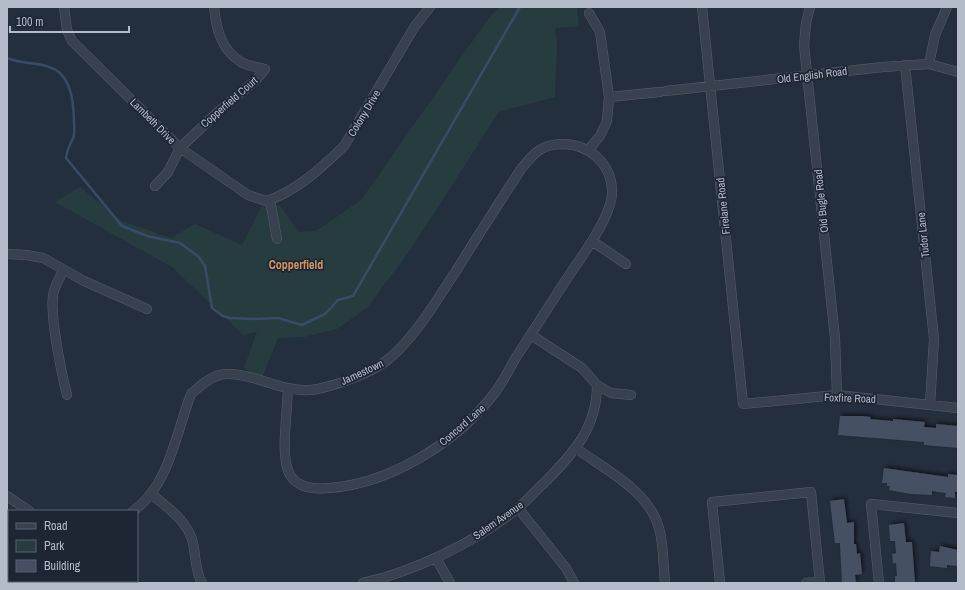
<svg xmlns="http://www.w3.org/2000/svg" width="965" height="590" font-family="'Archivo Narrow',sans-serif">
  <style>
    .green { fill: #263c3f }
    .lines { fill: none; stroke-linecap: round; stroke-linejoin: round }
    .stream { stroke: #394c67; stroke-width: 2.5 }
    .building { fill: #455162; filter: url(#shadow) }
    .minor-casing { stroke: #565f6c; stroke-width: 10 }
    .minor { stroke: #38414e; stroke-width: 9 }
    .labels { text-anchor: middle; dominant-baseline: central; stroke-width: 3.5; stroke-linejoin: round; paint-order: stroke }
    .street-label { font-size: 11px; fill: #b4bcc9; stroke: #1d2633 }
    .neighbourhood-label { font-size: 12px; font-weight: bold; fill: #d59563; stroke: #1d2633 }
  </style>
  <defs>
    <filter id="shadow"><feDropShadow dx="2" dy="-2" stdDeviation="2" flood-color="#0009"/></filter>
  </defs>
  <rect width="100%" height="100%" fill="#242f3e"/>
  <path class="green" d="M 499,7 L 577,7 L 579,26 L 555,28 L 557,45 L 555,97 L 499,112 L 411,249 L 367,308 L 337,329 L 304,337 L 278,338 L 262,378 L 244,368 L 257,332 L 243,335 L 172,267 L 55,202 L 80,187 L 122,221 L 171,238 L 195,224 L 242,245 L 261,207 L 280,205 L 298,232 L 316,231 L 361,200 L 488,19 Z"/>
  <g class="lines">
    <path class="stream" d="M 7,58 C 21,64 35,62 49,67 C 71,73 74,104 74,123 C 74,127 75,134 73,138 C 70,146 67,148 66,158 L 122,226 L 147,236 L 180,243 L 199,257 L 205,266 L 212,308 L 223,316 L 230,318 L 254,319 L 278,318 L 302,325 L 325,314 L 338,300 L 353,296 L 520,7"/>
  </g>
  <path class="building" d="M 840,416 L 862,416 L 871,417 L 870,419 L 893,421 L 893,419 L 925,422 L 924,427 L 936,428 L 936,424 L 958,426 L 958,448 L 924,445 L 924,442 L 838,435 Z
    M 884,468 L 948,477 L 948,474 L 958,475 L 958,492 L 955,492 L 955,498 L 945,497 L 946,493 L 932,491 L 932,495 L 911,494 L 889,490 L 890,486 L 887,486 L 887,483 L 882,483 Z
    M 844,499 L 847,523 L 854,522 L 854,544 L 856,544 L 857,554 L 860,553 L 862,574 L 855,575 L 856,583 L 842,583 L 840,543 L 835,543 L 830,501 Z
    M 904,523 L 906,542 L 912,542 L 915,583 L 895,583 L 895,576 L 897,576 L 896,563 L 893,563 L 892,554 L 896,553 L 895,541 L 890,541 L 889,525 Z
    M 940,546 L 958,550 L 958,566 L 947,565 L 947,568 L 930,566 L 931,551 L 939,552 Z"/>
  <g class="lines">
    <defs>
      <path id="minor" d="M 64,7 L 67,30 L 72,41 L 180,148 L 248,195 L 266,201 C 296,192 322,167 344,146 L 415,26 L 430,7
        M 702,7 L 743,404 L 837,395 L 958,408
        M 810,7 L 806,23 L 804,45 L 835,338 L 837,395
        M 929,64 L 935,35 L 947,7
        M 905,65 L 934,339 L 930,405
        M 666,91 L 883,67 L 929,64 L 958,72
        M 609,97 L 660,92
        M 589,149 L 600,136 L 607,121 L 609,97 L 600,32 L 589,13
        M 155,186 L 168,172 L 180,148 L 219,111 L 256,80 L 265,69 C 258,67 247,66 241,62 C 221,50 216,28 214,7
        M 270,200 L 277,239
        M 592,241 L 626,264
        M 7,254 L 26,255 L 43,258 L 84,281 L 147,309
        M 63,271 C 60,277 56,284 54,291 C 48,309 62,375 67,395
        M 531,335 L 582,368 L 597,385 L 611,393 L 631,395
        M 577,449 C 606,470 649,491 659,528 C 664,545 663,565 665,583
        M 151,494 C 167,507 188,521 193,543 C 196,557 195,571 202,583
        M 7,496 L 29,511
        M 518,508 L 566,568 L 574,583
        M 133,511 C 169,486 176,433 191,394 C 201,385 213,374 227,374 C 253,373 281,392 310,390 C 331,388 375,372 391,357 C 418,333 436,301 456,271 C 477,237 499,203 521,169 C 528,161 534,152 543,148 C 549,145 557,144 564,144 C 590,145 612,164 612,192 C 612,218 578,261 564,283 C 548,308 531,334 515,359 C 507,373 500,388 489,400 C 452,445 388,484 329,488 C 287,492 283,469 285,434 C 286,419 287,404 288,389
        M 436,558 L 450,583
        M 93,581 L 94,583
        M 12,583 L 13,581
        M 363,583 C 413,572 478,541 518,508 C 527,501 535,491 544,483 C 573,454 597,428 597,385
        M 720,583 L 712,502 L 811,492 L 820,583
        M 806,583 L 820,582
        M 879,583 L 871,504 L 958,513"/>
    </defs>
    <use href="#minor" class="minor-casing"/>
    <use href="#minor" class="minor"/>
  </g>
  <g class="labels">
    <g class="street-label">
      <text transform="translate(812 75) rotate(-7)">Old English Road</text>
      <text transform="translate(229 102) rotate(-41)">Copperfield Court</text>
      <text transform="translate(364 113) rotate(-59)">Colony Drive</text>
      <text transform="translate(153 121) rotate(45)">Lambeth Drive</text>
      <text transform="translate(821 201) rotate(-96)">Old Bugle Road</text>
      <text transform="translate(723 206) rotate(-96)">Firelane Road</text>
      <text transform="translate(923 235) rotate(-96)">Tudor Lane</text>
      <text transform="translate(362 372) rotate(-25)">Jamestown</text>
      <text transform="translate(850 398) rotate(2)">Foxfire Road</text>
      <text transform="translate(462 425) rotate(-41)">Concord Lane</text>
      <text transform="translate(498 520) rotate(-35)">Salem Avenue</text>
    </g>
    <g class="neighbourhood-label">
      <text x="296" y="265">Copperfield</text>
    </g>
  </g>
  <rect width="965" height="590" fill="none" stroke="#b4bcc9" stroke-width="16"/>
  <rect x="8" y="510" width="130" height="72" fill="#1d2633" stroke="#59626f"/>
  <rect x="16" y="523" width="20" height="6" fill="#38414e" stroke="#59626f"/>
  <text x="44" y="530" font-size="12" fill="#b4bcc9">Road</text>
  <rect x="16" y="540" width="20" height="12" fill="#263c3f" stroke="#59626f"/>
  <text x="44" y="550" font-size="12" fill="#b4bcc9">Park</text>
  <rect x="16" y="560" width="20" height="12" fill="#455162" stroke="#59626f"/>
  <text x="44" y="570" font-size="12" fill="#b4bcc9">Building</text>
  <path d="M10 26v6h119v-6" fill="none" stroke="#b4bcc9" stroke-width="2"/>
  <text x="16" y="26" font-size="12" fill="#b4bcc9" stroke="#1d2633" stroke-width="3" paint-order="stroke">100 m</text>
</svg>
